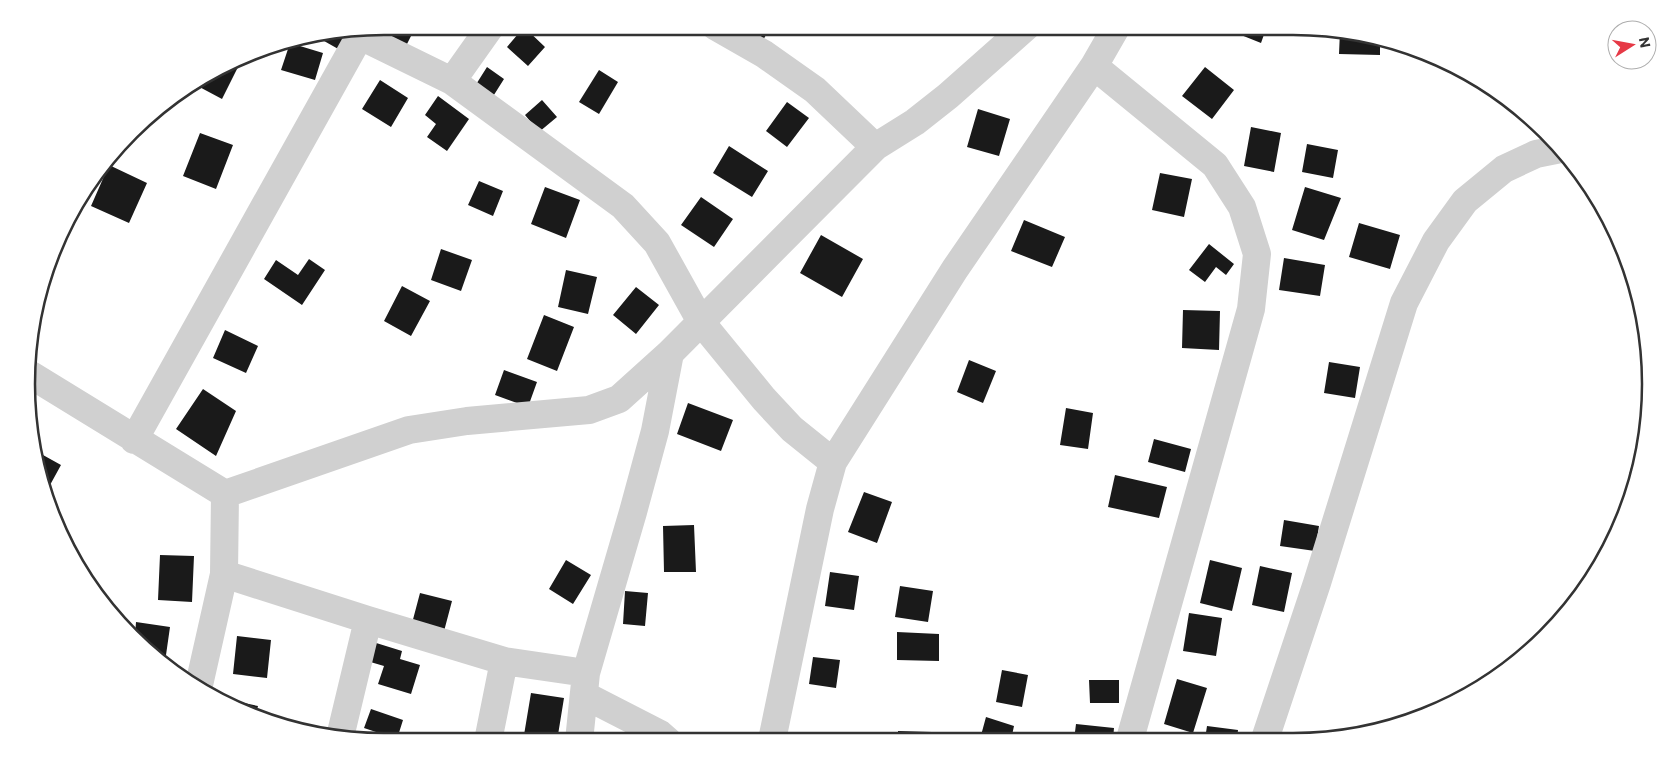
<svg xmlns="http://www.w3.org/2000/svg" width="1677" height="768" font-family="Commissioner,sans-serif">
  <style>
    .building { fill: #1a1a1a }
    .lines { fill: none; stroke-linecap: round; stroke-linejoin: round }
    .street { stroke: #d0d0d0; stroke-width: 28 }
    .rim { fill: none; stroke: #333; stroke-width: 2.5 }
  </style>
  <rect width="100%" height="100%" fill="#fff"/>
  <path class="building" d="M 384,26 L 416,26 L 406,46 L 380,33 Z
    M 739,26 L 771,26 L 762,42 Z
    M 1227,26 L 1267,26 L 1261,43 L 1226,29 Z
    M 524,27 L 545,47 L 528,66 L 507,47 Z
    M 1340,31 L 1363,33 L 1380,38 L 1380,55 L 1339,54 Z
    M 349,32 L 340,50 L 317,37 Z
    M 290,43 L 323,53 L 315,80 L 281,70 Z
    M 230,63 L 238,67 L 222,99 L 192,83 L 205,74 Z
    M 487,67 L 504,79 L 492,98 L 475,86 Z
    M 1205,67 L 1234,90 L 1212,119 L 1182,96 Z
    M 599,70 L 618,82 L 599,114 L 579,102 Z
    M 380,80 L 408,98 L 391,127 L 362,109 Z
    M 438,96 L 469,119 L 447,151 L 427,137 L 436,124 L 425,115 Z
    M 542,100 L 557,117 L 539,132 L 525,115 Z
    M 787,102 L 809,118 L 787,147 L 766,131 Z
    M 978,109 L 1010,119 L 999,156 L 967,147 Z
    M 1251,127 L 1281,133 L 1274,172 L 1244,166 Z
    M 200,133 L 233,145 L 216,189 L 183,176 Z
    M 1307,144 L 1338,150 L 1333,178 L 1302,172 Z
    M 729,146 L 768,171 L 752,197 L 713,173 Z
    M 109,165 L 147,183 L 129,223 L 91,206 Z
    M 1160,173 L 1192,179 L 1184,217 L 1152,210 Z
    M 479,181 L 503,191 L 493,216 L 468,205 Z
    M 545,187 L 580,200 L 566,238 L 531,224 Z
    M 1305,187 L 1341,198 L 1324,240 L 1292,230 Z
    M 701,197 L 733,219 L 714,247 L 681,225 Z
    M 1024,220 L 1065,237 L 1052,267 L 1011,251 Z
    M 1359,223 L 1400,235 L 1390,269 L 1349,257 Z
    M 821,235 L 863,259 L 842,297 L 800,273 Z
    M 1209,244 L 1234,264 L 1226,275 L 1216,267 L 1205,282 L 1189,270 Z
    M 441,249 L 472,260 L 461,291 L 431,280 Z
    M 1284,258 L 1325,265 L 1320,296 L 1279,290 Z
    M 309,259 L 325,270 L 302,305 L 264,279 L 276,260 L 298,275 Z
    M 566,270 L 597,277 L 588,314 L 558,307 Z
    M 402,286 L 430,301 L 411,336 L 384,321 Z
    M 636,287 L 659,305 L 636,334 L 613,315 Z
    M 1183,310 L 1220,311 L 1219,350 L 1182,348 Z
    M 544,315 L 574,327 L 557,371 L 527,359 Z
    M 225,330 L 258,346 L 246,373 L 213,358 Z
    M 969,360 L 996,371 L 983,403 L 957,392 Z
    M 1329,362 L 1360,367 L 1355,398 L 1324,393 Z
    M 504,370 L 537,382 L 528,407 L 495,395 Z
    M 203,389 L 236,411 L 216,456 L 176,429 Z
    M 688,403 L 733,420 L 721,451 L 677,434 Z
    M 1066,408 L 1093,413 L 1088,449 L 1060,445 Z
    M 1647,410 L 1644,454 L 1637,477 L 1629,475 Z
    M 1154,439 L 1191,449 L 1185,472 L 1148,462 Z
    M 34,450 L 61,465 L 44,496 Z
    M 1115,475 L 1167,487 L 1159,518 L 1108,507 Z
    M 864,492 L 892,502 L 877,543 L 848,532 Z
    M 1284,520 L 1319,526 L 1315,551 L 1280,546 Z
    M 694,525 L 696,572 L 664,572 L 663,526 Z
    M 160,555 L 194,556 L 192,602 L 158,600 Z
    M 566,560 L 591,575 L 573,604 L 549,589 Z
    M 1210,560 L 1242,568 L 1232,611 L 1200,603 Z
    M 1260,566 L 1292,573 L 1284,612 L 1252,605 Z
    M 830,572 L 859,576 L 854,610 L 825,606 Z
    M 900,586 L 933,591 L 928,622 L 895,617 Z
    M 625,591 L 648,593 L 645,626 L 623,624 Z
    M 420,593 L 452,601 L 443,635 L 411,627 Z
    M 1189,613 L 1222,618 L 1216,656 L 1183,651 Z
    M 136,622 L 170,627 L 165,662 L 148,653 L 135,636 Z
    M 897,632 L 939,634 L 939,661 L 897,660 Z
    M 237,636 L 271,640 L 267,678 L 233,674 Z
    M 373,642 L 402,651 L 400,659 L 420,665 L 411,694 L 378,684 L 384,666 L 367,661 Z
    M 813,657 L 840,660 L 836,688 L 809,684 Z
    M 1002,670 L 1028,675 L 1022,707 L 996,702 Z
    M 1177,679 L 1207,688 L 1193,733 L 1164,724 Z
    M 1089,680 L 1119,680 L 1119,703 L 1090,703 Z
    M 531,693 L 564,698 L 557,741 L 523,741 Z
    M 221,698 L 258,706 L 255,717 L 247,715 Z
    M 371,709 L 403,720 L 397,739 L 364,728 Z
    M 986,717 L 1014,726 L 1011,740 L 980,739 Z
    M 1076,724 L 1114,728 L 1113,739 L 1074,740 Z
    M 1207,726 L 1238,730 L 1237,739 L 1205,739 Z
    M 898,731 L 932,732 L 932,740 L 898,740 Z"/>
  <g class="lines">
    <path class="street" d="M 715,26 L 764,54 L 815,90 L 875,147
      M 360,36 L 452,81 L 623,206 L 657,243 L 701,322 L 764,399 L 792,429 L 833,462
      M 1094,66 L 1215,165 L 1242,207 L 1257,254 L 1251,309 L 1130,739
      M 452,81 L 491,26
      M 31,375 L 225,494
      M 134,440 L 363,30
      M 225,494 L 409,430 L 467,421 L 589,410 L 619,399 L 670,353 L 875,147 L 915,122 L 948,96 L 1027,26
      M 224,574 L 368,620 L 504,661 L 488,741
      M 504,661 L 586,673
      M 199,685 L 224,574 L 225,494
      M 584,695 L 660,734 L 668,741
      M 340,737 L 368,620
      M 1265,739 L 1317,583 L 1404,303 L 1436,241 L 1465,201 L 1504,169 L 1536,154 L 1561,149
      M 772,740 L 820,509 L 833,462 L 955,269 L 1094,66 L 1117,26
      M 579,741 L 586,673 L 633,512 L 655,431 L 670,353"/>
  </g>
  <path d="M0 0H1677V768H0ZM384 35H1293A349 349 0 0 1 1642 384V384A349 349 0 0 1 1293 733H384A349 349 0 0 1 35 384V384A349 349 0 0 1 384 35Z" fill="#fff" fill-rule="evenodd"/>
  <path class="rim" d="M384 35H1293A349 349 0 0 1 1642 384V384A349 349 0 0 1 1293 733H384A349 349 0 0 1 35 384V384A349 349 0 0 1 384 35Z"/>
  <g transform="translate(1632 45) rotate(79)"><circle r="24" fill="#ffffff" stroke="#adadad"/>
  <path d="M0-4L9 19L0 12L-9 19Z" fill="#e63946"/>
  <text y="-8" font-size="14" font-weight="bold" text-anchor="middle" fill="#333333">N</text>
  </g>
</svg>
